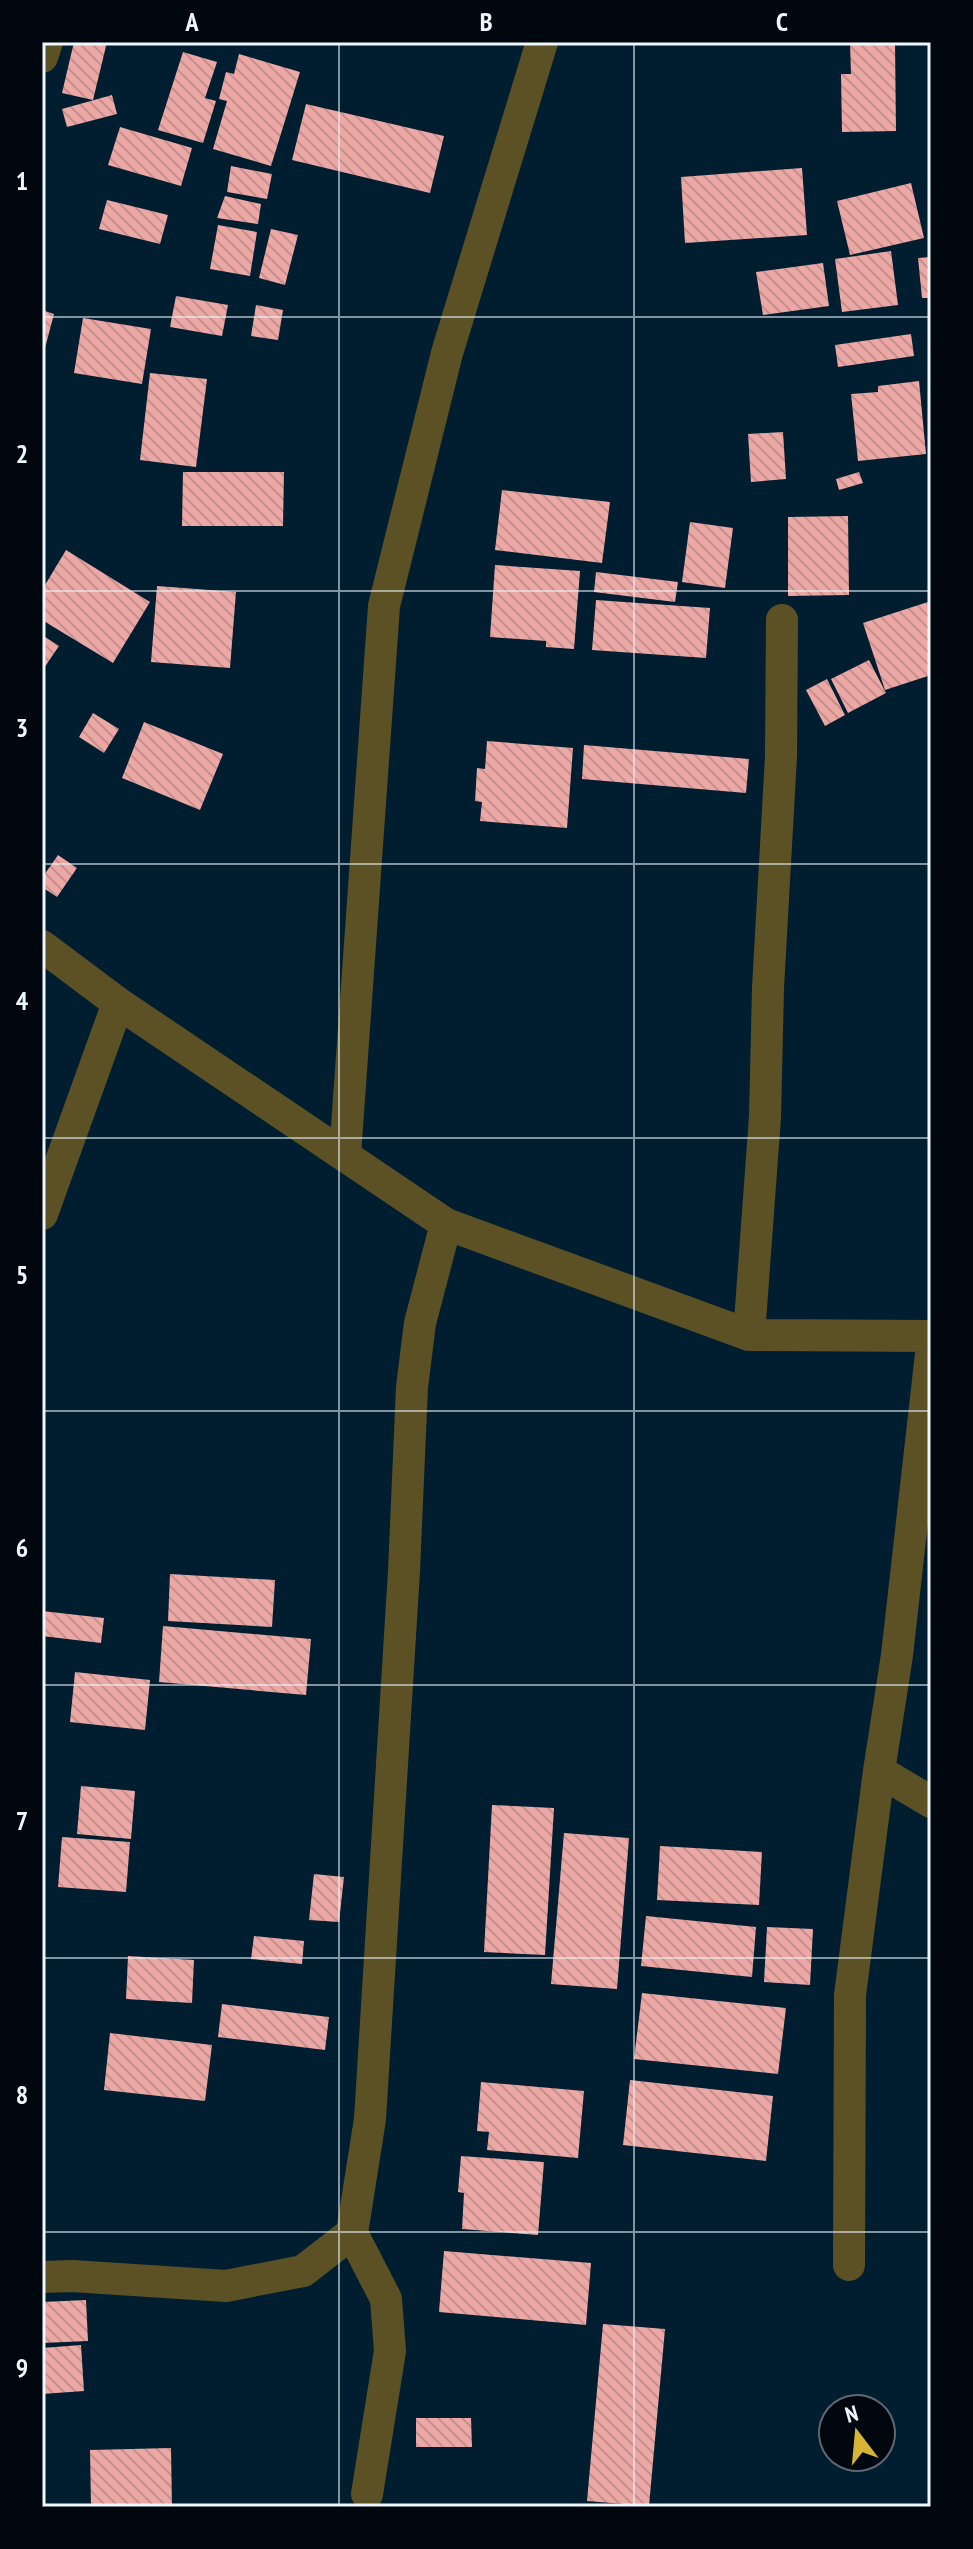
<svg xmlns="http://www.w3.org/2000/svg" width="973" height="2549" font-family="'PT Sans Narrow',sans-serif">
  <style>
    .building { fill: url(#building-back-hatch) }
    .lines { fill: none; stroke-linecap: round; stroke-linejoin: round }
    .street { stroke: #5c5125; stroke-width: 32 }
    .grid { fill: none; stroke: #ecf7fe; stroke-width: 2; stroke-opacity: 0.55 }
    .neatline { fill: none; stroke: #ecf7fe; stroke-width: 3 }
    .grid-label { font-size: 26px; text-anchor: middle; font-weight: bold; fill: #ecf7fe }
  </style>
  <defs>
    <pattern id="building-back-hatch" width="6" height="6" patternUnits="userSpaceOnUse" patternTransform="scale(2)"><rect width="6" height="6" fill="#eca8a5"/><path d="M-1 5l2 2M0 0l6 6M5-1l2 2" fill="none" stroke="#c3908f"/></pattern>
  </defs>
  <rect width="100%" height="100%" fill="#011e30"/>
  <path class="building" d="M 74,42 L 107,42 L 93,100 L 62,93 Z
    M 850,42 L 895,42 L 896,131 L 842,132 L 841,74 L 851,74 Z
    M 183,52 L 217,62 L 205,98 L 216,101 L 203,143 L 158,130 Z
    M 239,54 L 300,72 L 271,166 L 213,149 L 227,101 L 219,99 L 226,72 L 234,74 Z
    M 112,95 L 117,114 L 67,127 L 62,109 Z
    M 306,104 L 444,136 L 430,193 L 292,160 Z
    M 120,127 L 192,148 L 181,186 L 108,165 Z
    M 231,166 L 272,174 L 267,199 L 227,192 Z
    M 802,168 L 807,235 L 685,243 L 681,177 Z
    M 911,183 L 924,238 L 850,255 L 837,201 Z
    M 225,196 L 261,204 L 258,224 L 217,218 Z
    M 107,200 L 168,215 L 160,244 L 99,229 Z
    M 218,225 L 257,232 L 250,276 L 210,269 Z
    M 271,229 L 298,235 L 285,285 L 259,278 Z
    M 891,251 L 898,305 L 842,312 L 835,259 Z
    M 931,257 L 931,298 L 922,298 L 918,258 Z
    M 823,263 L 829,306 L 763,315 L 756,272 Z
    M 176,296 L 228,305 L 222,336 L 170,327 Z
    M 256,305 L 283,310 L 278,340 L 251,336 Z
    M 42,310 L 54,314 L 45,348 L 42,348 Z
    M 83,318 L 151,329 L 142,384 L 74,373 Z
    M 911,334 L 914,356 L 838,367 L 835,345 Z
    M 150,373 L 207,379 L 196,467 L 140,460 Z
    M 919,381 L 926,454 L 858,461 L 851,394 L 878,392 L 878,386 Z
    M 783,432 L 786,479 L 751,482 L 748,434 Z
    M 183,472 L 284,472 L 283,526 L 182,526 Z
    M 859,472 L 863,483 L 839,490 L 836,479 Z
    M 502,490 L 610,502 L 602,563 L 495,550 Z
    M 848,516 L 849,595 L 788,596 L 788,517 Z
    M 690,522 L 733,528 L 725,588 L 682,582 Z
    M 66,550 L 150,602 L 113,663 L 42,620 L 42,590 Z
    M 495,565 L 580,571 L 574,649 L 546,647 L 546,641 L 490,637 Z
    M 596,572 L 678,582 L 675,602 L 594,592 Z
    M 157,586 L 236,592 L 230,668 L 151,662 Z
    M 596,600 L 710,608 L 706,658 L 592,650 Z
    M 931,601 L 931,675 L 885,690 L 863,623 Z
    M 42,635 L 59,646 L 42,671 Z
    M 869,660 L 886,693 L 848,713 L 831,679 Z
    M 827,679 L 845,715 L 825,726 L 806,690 Z
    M 93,713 L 119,729 L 104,753 L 79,737 Z
    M 144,722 L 223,754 L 200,810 L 122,778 Z
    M 487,741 L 573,748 L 567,828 L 480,821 L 482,802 L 475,801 L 477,768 L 485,769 Z
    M 584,745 L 749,759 L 746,793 L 582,779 Z
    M 58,855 L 77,868 L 57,897 L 42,887 L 42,878 Z
    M 170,1574 L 275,1580 L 272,1627 L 168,1621 Z
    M 42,1611 L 104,1618 L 101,1643 L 42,1636 Z
    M 163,1626 L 311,1639 L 306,1695 L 159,1682 Z
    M 75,1672 L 150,1680 L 145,1730 L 70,1722 Z
    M 81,1786 L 135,1791 L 131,1839 L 77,1834 Z
    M 492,1805 L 554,1808 L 545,1955 L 484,1952 Z
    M 564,1833 L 629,1838 L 617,1989 L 551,1984 Z
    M 62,1837 L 130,1842 L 126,1892 L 58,1887 Z
    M 660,1846 L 762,1852 L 759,1905 L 657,1900 Z
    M 314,1874 L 344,1877 L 339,1922 L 309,1920 Z
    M 646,1916 L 756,1927 L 752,1977 L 641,1966 Z
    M 767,1927 L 813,1929 L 810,1985 L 764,1982 Z
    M 254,1936 L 304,1941 L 302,1964 L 251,1959 Z
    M 128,1956 L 194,1960 L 192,2003 L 126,1999 Z
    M 642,1993 L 786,2008 L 778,2074 L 634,2059 Z
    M 222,2004 L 329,2017 L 325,2050 L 218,2037 Z
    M 110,2033 L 212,2045 L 205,2101 L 104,2090 Z
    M 630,2080 L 773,2096 L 766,2161 L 623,2145 Z
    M 481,2082 L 584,2091 L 578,2158 L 487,2150 L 489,2132 L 477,2131 Z
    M 461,2156 L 544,2162 L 538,2235 L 462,2229 L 464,2193 L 458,2192 Z
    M 444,2251 L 591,2263 L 586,2325 L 439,2312 Z
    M 86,2300 L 88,2341 L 42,2343 L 42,2302 Z
    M 603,2324 L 665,2329 L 649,2506 L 587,2501 Z
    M 81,2345 L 84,2391 L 42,2394 L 42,2348 Z
    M 416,2418 L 471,2418 L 472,2447 L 416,2447 Z
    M 171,2448 L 172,2507 L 91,2507 L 90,2450 Z"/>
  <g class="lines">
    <path class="street" d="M 42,57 L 47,42
      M 42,946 L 118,1003 L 446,1224 L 749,1335 L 931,1336
      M 345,1155 L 384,606 L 447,353 L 542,42
      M 42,1214 L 118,1003
      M 749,1335 L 765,1117 L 768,988 L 781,756 L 782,620
      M 879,1771 L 931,1802
      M 352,2233 L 386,2299 L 390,2351 L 367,2494
      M 849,2265 L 850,1995 L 879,1771 L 897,1655 L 931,1354
      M 42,2277 L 72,2276 L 226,2286 L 303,2271 L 352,2233 L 370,2119 L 404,1571 L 412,1387 L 420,1323 L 446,1224"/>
  </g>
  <path class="grid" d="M 339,42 L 339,2507M 634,42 L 634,2507M 42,317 L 931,317M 42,591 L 931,591M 42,864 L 931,864M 42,1138 L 931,1138M 42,1411 L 931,1411M 42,1685 L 931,1685M 42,1958 L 931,1958M 42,2232 L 931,2232"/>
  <rect width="973" height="2549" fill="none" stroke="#01070f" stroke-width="88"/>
  <g transform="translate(857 2433) rotate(344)"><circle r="38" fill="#01070f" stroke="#5f676f" stroke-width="2"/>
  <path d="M0-6L14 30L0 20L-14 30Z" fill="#d7b434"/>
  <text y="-12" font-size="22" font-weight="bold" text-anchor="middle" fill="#ecf7fe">N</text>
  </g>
  <rect x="44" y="44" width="885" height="2461" class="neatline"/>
  <g class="grid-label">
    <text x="192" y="31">A</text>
    <text x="486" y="31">B</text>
    <text x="782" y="31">C</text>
    <text x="22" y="190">1</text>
    <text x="22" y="463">2</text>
    <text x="22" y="737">3</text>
    <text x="22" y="1010">4</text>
    <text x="22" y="1284">5</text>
    <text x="22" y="1557">6</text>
    <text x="22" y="1830">7</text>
    <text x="22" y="2104">8</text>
    <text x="22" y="2377">9</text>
  </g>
</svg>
